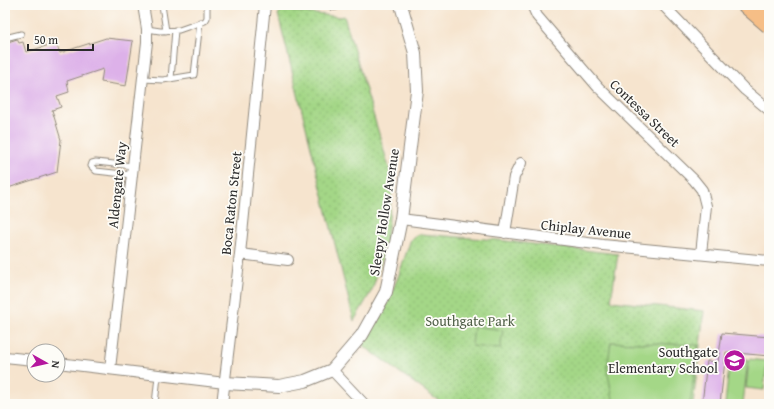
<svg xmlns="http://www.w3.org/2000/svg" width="774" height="409" font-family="'Gentium Book Plus',serif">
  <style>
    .park { fill: url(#park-dots); stroke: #688159 }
    .pitch { fill: #a4d787; stroke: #688159 }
    .building { fill: #ddb1e9 }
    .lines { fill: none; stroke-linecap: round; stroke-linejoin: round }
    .service-casing { stroke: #90887c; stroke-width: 7 }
    .minor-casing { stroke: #90887c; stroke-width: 12 }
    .tertiary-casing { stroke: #90887c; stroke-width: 14 }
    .motorway-casing { stroke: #90887c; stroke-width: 20 }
    .service { stroke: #fff; stroke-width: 5 }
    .minor { stroke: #fff; stroke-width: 10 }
    .tertiary { stroke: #fff; stroke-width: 12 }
    .motorway { stroke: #f6be86; stroke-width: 18 }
    .labels { text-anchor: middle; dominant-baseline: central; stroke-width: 3.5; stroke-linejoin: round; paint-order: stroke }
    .street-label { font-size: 14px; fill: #2b2b2b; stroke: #fdfcf7 }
    .park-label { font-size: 14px; fill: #4f5f47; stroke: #fdfcf7 }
    .poi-label { font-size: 14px; fill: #2b2b2b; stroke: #fdfcf7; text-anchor: end }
  </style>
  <defs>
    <pattern id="park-dots" width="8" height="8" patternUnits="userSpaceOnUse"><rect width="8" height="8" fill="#a4d787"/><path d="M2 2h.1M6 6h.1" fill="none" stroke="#8db975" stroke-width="1.8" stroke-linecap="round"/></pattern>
  </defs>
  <rect width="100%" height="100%" fill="#fdfcf7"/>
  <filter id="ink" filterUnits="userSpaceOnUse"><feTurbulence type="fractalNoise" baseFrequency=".025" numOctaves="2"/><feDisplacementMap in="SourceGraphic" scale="8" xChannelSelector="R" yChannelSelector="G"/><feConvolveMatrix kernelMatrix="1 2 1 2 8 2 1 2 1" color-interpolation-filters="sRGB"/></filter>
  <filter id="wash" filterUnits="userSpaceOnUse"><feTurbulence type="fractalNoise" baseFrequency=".012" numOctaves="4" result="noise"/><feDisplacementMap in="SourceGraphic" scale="16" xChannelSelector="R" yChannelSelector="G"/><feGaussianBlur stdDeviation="0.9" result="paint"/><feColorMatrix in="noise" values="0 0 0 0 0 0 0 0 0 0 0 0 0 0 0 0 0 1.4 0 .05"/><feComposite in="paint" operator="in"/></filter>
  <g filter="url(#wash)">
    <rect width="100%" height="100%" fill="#f6e4ce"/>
    <path class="park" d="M 283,10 L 341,17 L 344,16 L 393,181 L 386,246 L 372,290 L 354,321 L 278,14 Z
      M 420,234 L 498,240 L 618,254 L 611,301 L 704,311 L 693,404 L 443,404 L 361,344 L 385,309 L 398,277 L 411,239 Z"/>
    <path class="pitch" d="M 474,326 L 503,330 L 500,349 L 472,346 Z
      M 611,342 L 698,345 L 690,404 L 614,404 L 607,369 Z
      M 730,357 L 748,359 L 743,404 L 725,404 Z
      M 749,359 L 767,361 L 764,390 L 746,388 Z"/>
    <g id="blocks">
      <path class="building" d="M 106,38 L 133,41 L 126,86 L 101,82 L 103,69 L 67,81 L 69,92 L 57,96 L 61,107 L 52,110 L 61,140 L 57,172 L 5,189 L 5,43 L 17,39 L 19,43 L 23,42 L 26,52 L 56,43 L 60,53 Z
        M 722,333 L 769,337 L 769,356 L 726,352 L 720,404 L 702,404 L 707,361 L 718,362 Z"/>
    </g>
  </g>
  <g filter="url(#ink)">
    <use href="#blocks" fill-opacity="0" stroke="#90887c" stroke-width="1"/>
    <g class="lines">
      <defs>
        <path id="service" d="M 162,5 L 166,31
          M 143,8 L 158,5
          M 147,29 L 160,31 L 179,30 L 205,21 L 207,18 L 207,5
          M 5,38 L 21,34
          M 143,79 L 163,80 L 194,75 L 200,22
          M 171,79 L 175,30
          M 132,175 L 96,171 L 91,166 L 92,163 L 96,162 L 133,166
          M 155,404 L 158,376"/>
        <path id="minor" d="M 333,5 L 335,5
          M 532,5 L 537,16 L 598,87 L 694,180 L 702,190 L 706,206 L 701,254
          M 663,5 L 745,90 L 769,110
          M 401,219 L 603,245 L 769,261
          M 505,233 L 514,177 L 521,163
          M 240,254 L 288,260
          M 5,357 L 34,360
          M 58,363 L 225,383
          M 110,369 L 147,42 L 147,29 L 143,5
          M 332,370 L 364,404
          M 222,404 L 240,254 L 265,5"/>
        <path id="tertiary" d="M 225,383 L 279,386 L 305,381 L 332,370 L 362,335 L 386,292 L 401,219 L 417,91 L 415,53 L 401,5"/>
        <path id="motorway" d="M 747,5 L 769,24"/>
      </defs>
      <use href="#service" class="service-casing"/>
      <use href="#minor" class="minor-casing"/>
      <use href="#tertiary" class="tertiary-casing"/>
      <use href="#motorway" class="motorway-casing"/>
      <use href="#service" class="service"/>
      <use href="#minor" class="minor"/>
      <use href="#tertiary" class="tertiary"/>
      <use href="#motorway" class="motorway"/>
    </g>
  </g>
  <defs>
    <symbol id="school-disc" viewBox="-11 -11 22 22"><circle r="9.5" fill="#b5179e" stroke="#fdfcf7"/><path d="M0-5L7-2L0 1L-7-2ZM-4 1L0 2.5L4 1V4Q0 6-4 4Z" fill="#fff"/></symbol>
  </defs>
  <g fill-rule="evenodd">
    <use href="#school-disc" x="722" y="348" width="25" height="25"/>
  </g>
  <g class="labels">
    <g class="street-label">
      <text transform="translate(645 113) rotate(44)">Contessa Street</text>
      <text transform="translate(117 185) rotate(-84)">Aldengate Way</text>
      <text transform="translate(231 203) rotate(-84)">Boca Raton Street</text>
      <text transform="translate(384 212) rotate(-81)">Sleepy Hollow Avenue</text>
      <text transform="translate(586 229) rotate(6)">Chiplay Avenue</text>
    </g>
    <g class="park-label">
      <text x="470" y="321">Southgate Park</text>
    </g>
    <g class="poi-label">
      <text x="718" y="352">Southgate<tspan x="718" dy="16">Elementary School</tspan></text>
    </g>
  </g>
  <rect width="774" height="409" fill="none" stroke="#fdfcf7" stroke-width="20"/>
  <g transform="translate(46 363) rotate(98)"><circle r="19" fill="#fdfcf7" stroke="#a9a8a5"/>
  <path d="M0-3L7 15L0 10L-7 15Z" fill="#b5179e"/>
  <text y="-6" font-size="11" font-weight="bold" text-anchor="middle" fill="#2b2b2b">N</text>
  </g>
  <path d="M28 44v6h65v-6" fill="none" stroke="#2b2b2b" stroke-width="2"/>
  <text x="34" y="44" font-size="12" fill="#2b2b2b" stroke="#fdfcf7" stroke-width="3" paint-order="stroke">50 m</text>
</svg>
